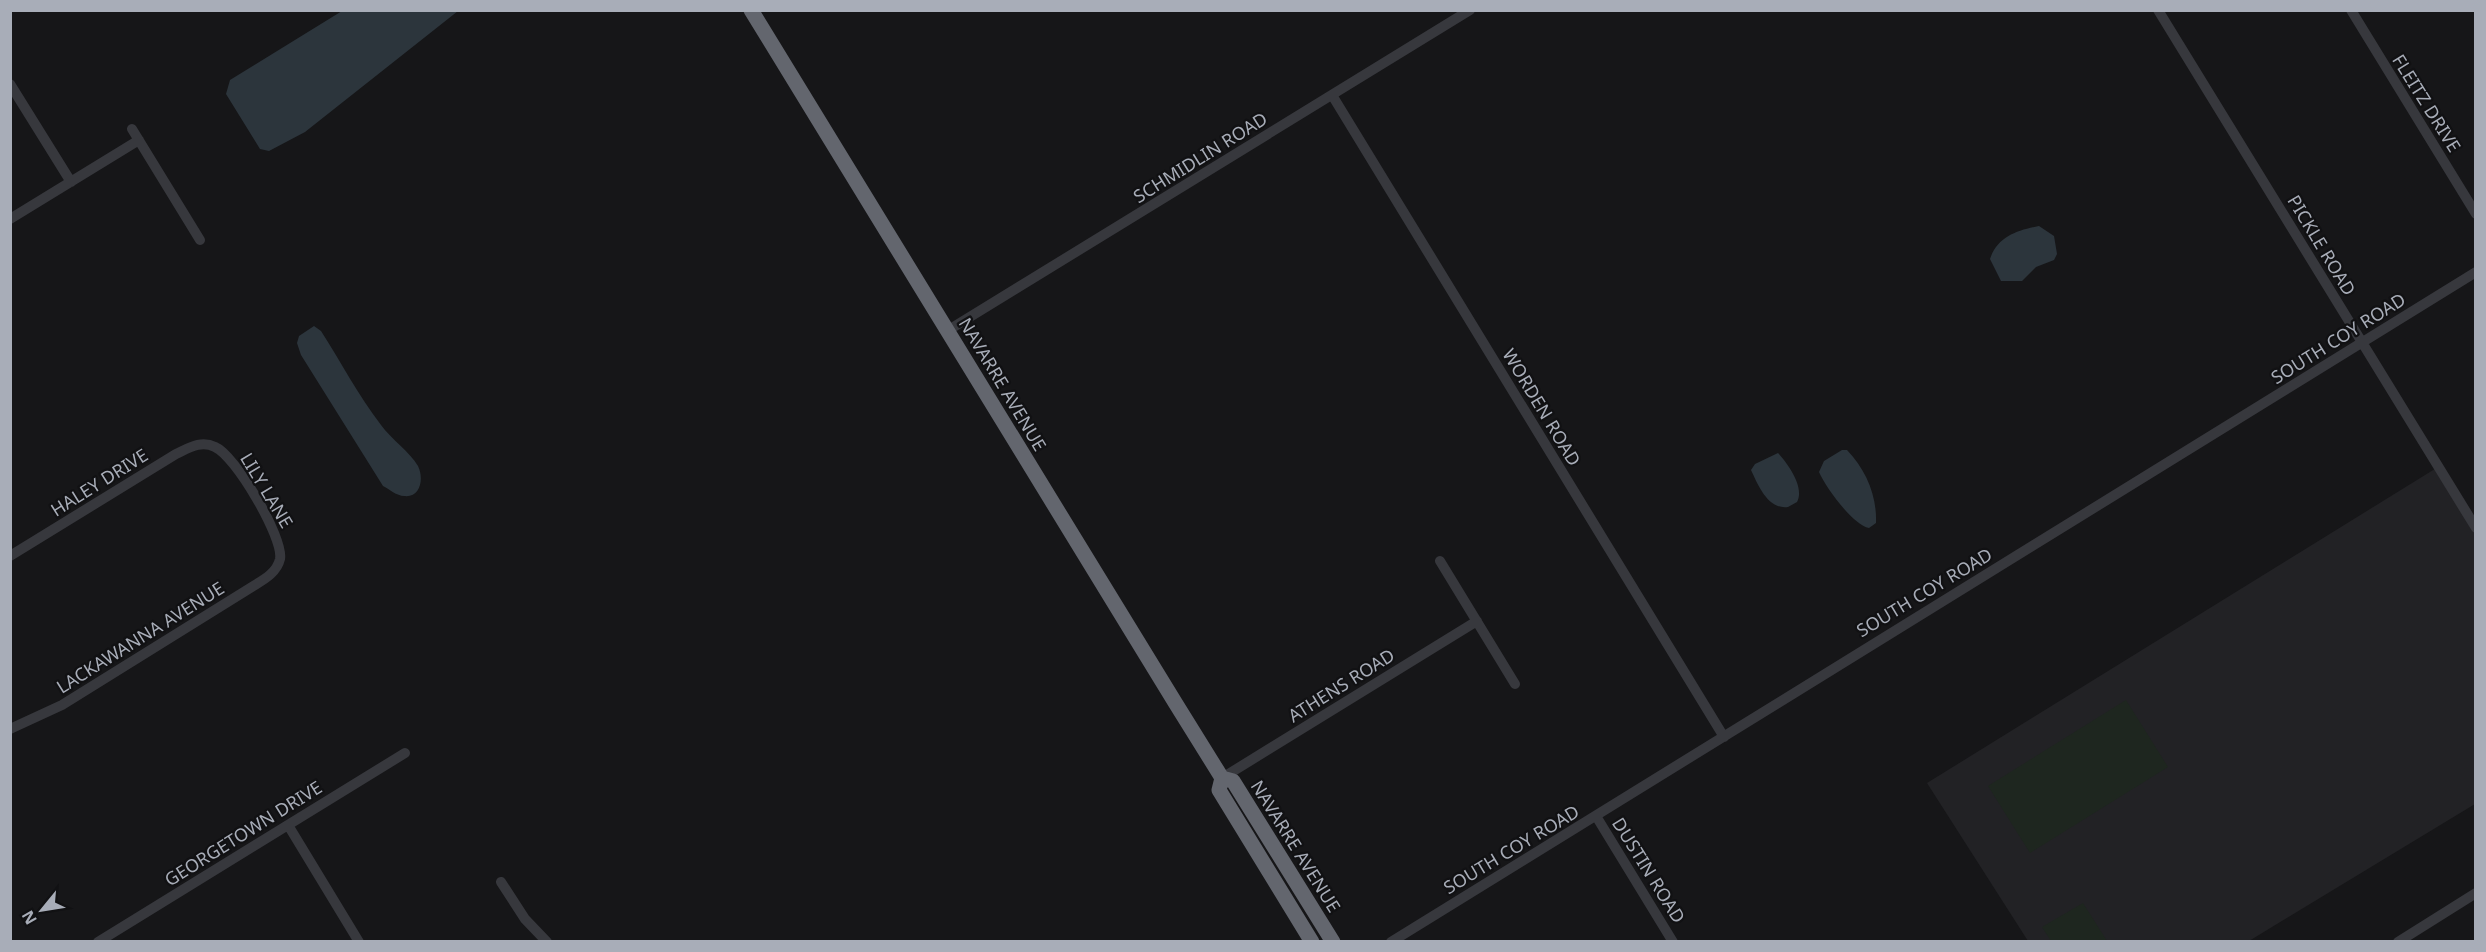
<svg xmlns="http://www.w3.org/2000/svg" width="2486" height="952" font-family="'Noto Sans',sans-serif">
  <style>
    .built { fill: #222225 }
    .green { fill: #1e261f }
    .water { fill: #2c353c }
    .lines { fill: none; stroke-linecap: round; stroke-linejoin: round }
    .minor { stroke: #37383d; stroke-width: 10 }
    .highway { stroke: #63666e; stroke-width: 15 }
    .labels { text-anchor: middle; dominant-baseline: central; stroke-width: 4.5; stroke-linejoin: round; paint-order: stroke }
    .street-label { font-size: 18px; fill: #a8adb8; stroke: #111113 }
  </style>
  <rect width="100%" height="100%" fill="#161618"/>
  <path class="built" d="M 2438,467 L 2475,528 L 2475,804 L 2249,941 L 2028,941 L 1927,783 Z"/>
  <path class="green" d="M 2126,700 L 2168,767 L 2030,853 L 1988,786 Z
    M 2083,903 L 2107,941 L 2051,941 L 2042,927 Z"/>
  <path class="water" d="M 342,11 L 458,11 L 305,132 L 269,151 L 260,149 L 226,94 L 230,80 Z
    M 2039,226 L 2054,236 L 2057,254 L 2054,260 L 2036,267 L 2022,281 L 2001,281 L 1990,259 C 1997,237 2017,230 2039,226 Z
    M 314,326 L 321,331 C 341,362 358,395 381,425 C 391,439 410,452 418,466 C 424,478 421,498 404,496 C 397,496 389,489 383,486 L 301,355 L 297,343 L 299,336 Z
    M 1842,450 L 1847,450 C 1866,470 1877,495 1876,523 L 1869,528 C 1853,525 1826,488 1819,472 L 1824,461 Z
    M 1778,453 C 1788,464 1805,487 1797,502 L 1788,507 C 1768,510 1758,485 1751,470 L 1755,464 Z"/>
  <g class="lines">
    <path class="minor" d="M 2158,10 L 2476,528
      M 2351,10 L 2476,214
      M 10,84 L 71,182
      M 1332,95 L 1724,737
      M 132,129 L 200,240
      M 10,219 L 139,140
      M 947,331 L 1470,10
      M 10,556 L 176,454 C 189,448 201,440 215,447 C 235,455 284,538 280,559 C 277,572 265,579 255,585 L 62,705 L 10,729
      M 1440,561 L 1515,684
      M 1222,778 L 1477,621
      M 1596,816 L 1673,942
      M 288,825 L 359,942
      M 501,882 L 525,919 L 547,942
      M 98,942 L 405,753
      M 1391,942 L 2476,272
      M 2398,942 L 2476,893"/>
    <path class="highway" d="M 751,10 L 1176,704 L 1222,778 L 1233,781 L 1333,942
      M 1222,778 L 1219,790 L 1312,942"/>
  </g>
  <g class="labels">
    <g class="street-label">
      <text transform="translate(2427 103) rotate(58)">FLEITZ DRIVE</text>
      <text transform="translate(1200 157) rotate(-32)">SCHMIDLIN ROAD</text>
      <text transform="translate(2322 245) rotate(59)">PICKLE ROAD</text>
      <text transform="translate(2338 338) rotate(-32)">SOUTH COY ROAD</text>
      <text transform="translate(1003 384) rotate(59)">NAVARRE AVENUE</text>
      <text transform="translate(1542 407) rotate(59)">WORDEN ROAD</text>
      <text transform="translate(99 482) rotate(-32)">HALEY DRIVE</text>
      <text transform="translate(267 490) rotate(59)">LILY LANE</text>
      <text transform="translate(1924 592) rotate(-31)">SOUTH COY ROAD</text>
      <text transform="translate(140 637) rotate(-32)">LACKAWANNA AVENUE</text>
      <text transform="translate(1341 685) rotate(-32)">ATHENS ROAD</text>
      <text transform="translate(243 833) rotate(-32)">GEORGETOWN DRIVE</text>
      <text transform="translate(1296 846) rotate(58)">NAVARRE AVENUE</text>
      <text transform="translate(1511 849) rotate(-31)">SOUTH COY ROAD</text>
      <text transform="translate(1649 870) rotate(58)">DUSTIN ROAD</text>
    </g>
  </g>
  <rect width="2486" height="952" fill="none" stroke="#a8adb8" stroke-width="24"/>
  <g transform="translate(42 910) rotate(240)" stroke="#111113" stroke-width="4.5" paint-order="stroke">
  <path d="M0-4.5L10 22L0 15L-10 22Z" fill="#a8adb8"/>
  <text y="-9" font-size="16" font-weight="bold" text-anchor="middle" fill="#a8adb8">N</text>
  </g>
</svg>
